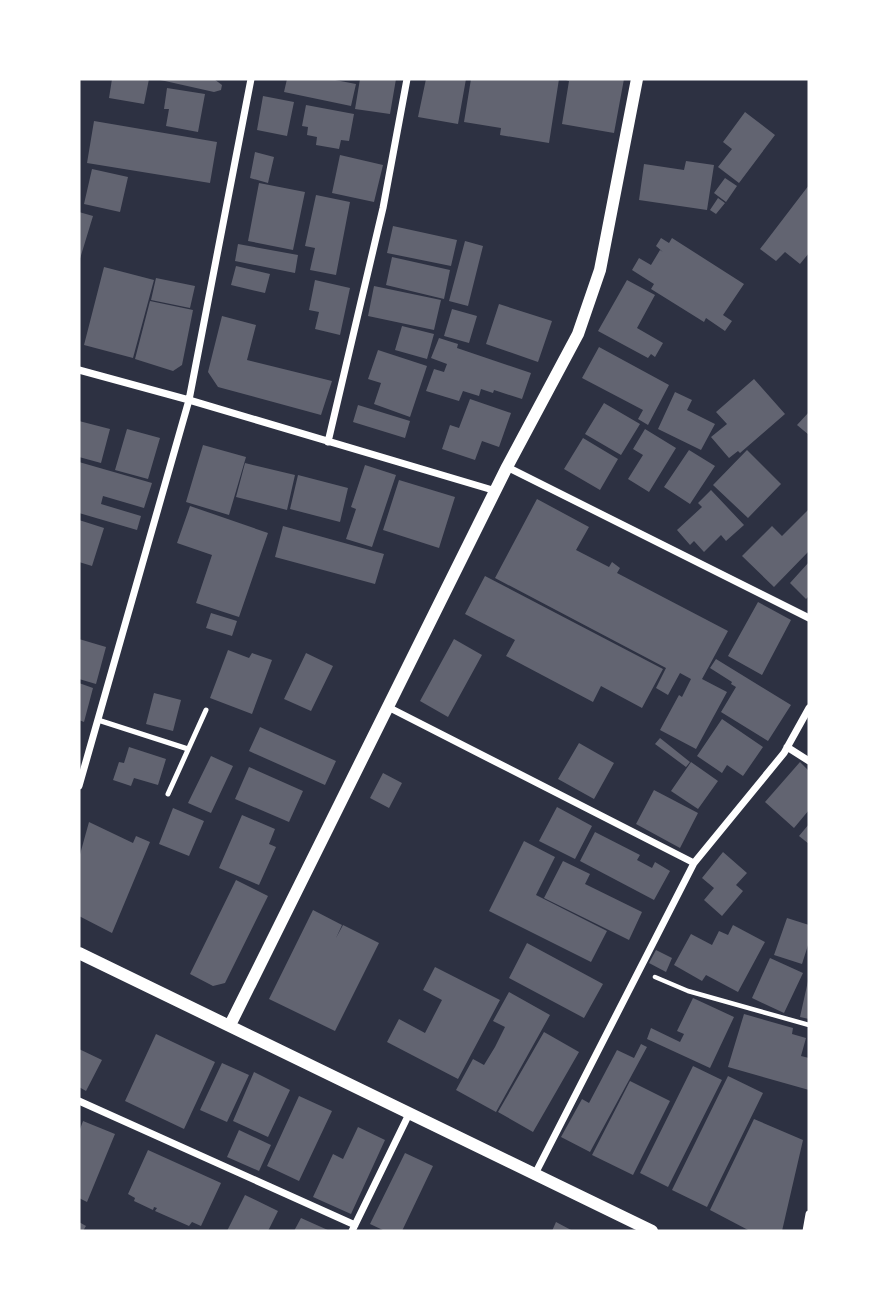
<svg xmlns="http://www.w3.org/2000/svg" width="888" height="1310" font-family="'Open Sans',sans-serif">
  <style>
    .building { fill: #626471 }
    .lines { fill: none; stroke-linecap: round; stroke-linejoin: round }
    .path { stroke: #fff; stroke-width: 4.5 }
    .service { stroke: #fff; stroke-width: 5 }
    .minor { stroke: #fff; stroke-width: 7 }
    .tertiary { stroke: #fff; stroke-width: 12 }
  </style>
  <rect width="100%" height="100%" fill="#2d3142"/>
  <path class="building" d="M 112,79 L 149,79 L 144,104 L 109,98 Z
    M 156,79 L 214,79 L 222,85 L 221,90 L 214,92 Z
    M 287,79 L 330,79 L 356,84 L 351,106 L 284,92 Z
    M 360,79 L 396,79 L 390,114 L 355,109 Z
    M 426,79 L 466,79 L 458,124 L 418,117 Z
    M 471,79 L 559,79 L 549,143 L 500,135 L 501,128 L 464,122 Z
    M 563,79 L 624,79 L 614,133 L 562,124 L 569,81 Z
    M 167,88 L 205,94 L 198,132 L 166,126 L 169,109 L 164,109 Z
    M 263,96 L 294,102 L 287,136 L 257,130 Z
    M 306,105 L 354,114 L 349,141 L 341,140 L 339,149 L 316,145 L 317,137 L 307,135 L 308,127 L 302,126 Z
    M 745,112 L 775,135 L 739,183 L 718,167 L 732,149 L 723,142 Z
    M 94,121 L 217,142 L 210,183 L 87,163 Z
    M 255,152 L 274,157 L 268,183 L 250,178 Z
    M 340,155 L 383,165 L 374,202 L 332,193 Z
    M 686,161 L 714,165 L 707,210 L 639,200 L 644,164 L 684,170 Z
    M 92,169 L 128,177 L 120,212 L 84,204 Z
    M 725,178 L 737,186 L 726,202 L 714,193 Z
    M 259,183 L 305,192 L 293,250 L 248,241 Z
    M 809,185 L 809,253 L 800,264 L 785,252 L 776,261 L 760,249 Z
    M 316,195 L 350,202 L 336,275 L 310,270 L 315,248 L 305,246 Z
    M 718,198 L 725,203 L 716,214 L 710,210 Z
    M 79,212 L 93,216 L 79,262 Z
    M 393,226 L 457,240 L 451,266 L 387,253 Z
    M 661,238 L 669,243 L 672,238 L 744,284 L 723,315 L 732,321 L 725,331 L 706,318 L 704,322 L 651,289 L 654,284 L 632,270 L 639,258 L 651,265 L 660,250 L 663,252 L 656,246 Z
    M 465,241 L 483,246 L 468,306 L 449,301 Z
    M 238,244 L 298,255 L 295,273 L 235,261 Z
    M 392,257 L 450,270 L 444,299 L 386,285 Z
    M 236,266 L 270,274 L 265,293 L 231,285 Z
    M 104,267 L 154,280 L 133,358 L 84,345 Z
    M 156,278 L 195,286 L 190,308 L 151,300 Z
    M 315,280 L 350,288 L 340,335 L 315,329 L 319,312 L 309,310 Z
    M 627,280 L 655,295 L 637,328 L 663,343 L 655,357 L 651,354 L 648,358 L 598,331 Z
    M 374,286 L 441,300 L 434,330 L 368,316 Z
    M 150,301 L 193,310 L 182,365 L 173,371 L 135,359 Z
    M 499,304 L 552,321 L 538,362 L 486,344 Z
    M 452,309 L 477,316 L 469,343 L 444,336 Z
    M 222,316 L 256,325 L 247,360 L 332,381 L 321,415 L 218,387 L 208,372 Z
    M 402,326 L 434,334 L 427,359 L 395,350 Z
    M 439,338 L 458,344 L 457,348 L 531,373 L 522,399 L 494,390 L 493,393 L 481,389 L 479,396 L 463,391 L 459,401 L 426,391 L 434,369 L 444,372 L 447,364 L 431,358 Z
    M 599,347 L 669,385 L 648,425 L 638,419 L 643,410 L 582,378 Z
    M 378,350 L 427,366 L 410,417 L 374,404 L 381,383 L 368,379 Z
    M 754,379 L 785,414 L 740,453 L 738,451 L 729,458 L 711,437 L 727,424 L 716,412 Z
    M 675,392 L 692,400 L 687,410 L 715,424 L 701,450 L 658,429 Z
    M 470,399 L 511,413 L 499,447 L 482,441 L 475,460 L 442,449 L 450,425 L 459,428 Z
    M 604,403 L 640,424 L 621,455 L 585,434 Z
    M 358,405 L 410,421 L 405,438 L 353,422 Z
    M 809,412 L 809,435 L 797,425 Z
    M 79,421 L 110,429 L 101,463 L 79,457 Z
    M 127,429 L 160,438 L 148,479 L 115,470 Z
    M 645,429 L 676,448 L 649,492 L 628,479 L 643,455 L 633,449 Z
    M 583,438 L 618,459 L 600,490 L 564,469 Z
    M 203,445 L 246,457 L 229,515 L 186,502 Z
    M 689,450 L 715,466 L 690,504 L 664,487 Z
    M 747,450 L 781,484 L 748,518 L 713,485 Z
    M 79,462 L 152,483 L 144,508 L 103,496 L 101,504 L 141,516 L 137,530 L 79,513 Z
    M 245,463 L 295,475 L 287,510 L 236,497 Z
    M 365,465 L 396,475 L 372,547 L 346,539 L 356,509 L 351,507 Z
    M 298,475 L 348,488 L 340,522 L 290,509 Z
    M 399,480 L 455,497 L 439,548 L 383,530 Z
    M 711,490 L 744,525 L 726,541 L 721,535 L 704,552 L 694,541 L 690,545 L 677,530 L 702,507 L 698,503 Z
    M 537,499 L 589,527 L 576,550 L 609,567 L 612,562 L 620,568 L 617,573 L 728,631 L 702,679 L 727,692 L 696,749 L 660,730 L 679,695 L 682,697 L 691,679 L 680,673 L 668,695 L 656,688 L 666,668 L 495,578 Z
    M 190,506 L 268,533 L 239,617 L 196,603 L 212,555 L 177,543 Z
    M 809,509 L 809,551 L 774,587 L 742,556 L 772,526 L 782,536 Z
    M 79,520 L 104,528 L 92,566 L 79,562 Z
    M 283,526 L 384,554 L 375,584 L 275,557 Z
    M 809,562 L 809,596 L 806,599 L 790,583 Z
    M 485,576 L 663,669 L 642,708 L 601,686 L 593,702 L 506,656 L 515,640 L 465,614 Z
    M 758,602 L 791,620 L 762,675 L 728,656 Z
    M 211,613 L 237,621 L 232,636 L 206,628 Z
    M 79,639 L 106,647 L 96,684 L 79,679 Z
    M 454,639 L 482,655 L 448,717 L 420,701 Z
    M 228,650 L 249,658 L 252,653 L 272,660 L 252,714 L 210,698 Z
    M 306,653 L 333,666 L 311,711 L 284,699 Z
    M 716,659 L 791,705 L 768,741 L 721,712 L 736,687 L 731,684 L 732,682 L 710,668 Z
    M 79,683 L 93,688 L 84,722 L 79,720 Z
    M 154,693 L 181,700 L 173,731 L 146,724 Z
    M 722,719 L 763,747 L 743,776 L 727,765 L 722,773 L 697,756 Z
    M 260,727 L 336,761 L 325,785 L 249,751 Z
    M 660,738 L 690,762 L 686,767 L 655,744 Z
    M 579,743 L 614,763 L 594,799 L 558,779 Z
    M 129,747 L 166,759 L 158,785 L 134,778 L 131,786 L 113,780 L 119,762 L 124,763 Z
    M 211,756 L 233,766 L 211,813 L 188,803 Z
    M 691,762 L 718,781 L 698,809 L 671,791 Z
    M 800,762 L 809,771 L 809,810 L 794,828 L 765,802 Z
    M 249,767 L 303,791 L 289,822 L 235,799 Z
    M 383,773 L 402,783 L 389,808 L 370,798 Z
    M 654,790 L 698,813 L 680,848 L 636,824 Z
    M 557,807 L 592,826 L 575,859 L 539,841 Z
    M 173,808 L 204,821 L 189,856 L 159,844 Z
    M 242,815 L 275,829 L 269,844 L 276,847 L 259,885 L 219,868 Z
    M 89,822 L 133,843 L 136,836 L 150,842 L 112,933 L 79,916 L 79,858 Z
    M 809,824 L 809,844 L 799,836 Z
    M 595,832 L 640,855 L 637,860 L 652,868 L 655,862 L 670,871 L 654,900 L 580,861 Z
    M 524,841 L 555,857 L 536,895 L 607,931 L 591,962 L 489,911 Z
    M 723,852 L 747,873 L 736,885 L 743,891 L 722,916 L 704,900 L 714,888 L 702,878 Z
    M 563,861 L 590,874 L 585,884 L 642,912 L 629,940 L 544,898 Z
    M 236,880 L 268,896 L 225,983 L 213,986 L 190,974 Z
    M 313,910 L 342,925 L 336,938 L 343,925 L 379,943 L 335,1031 L 269,999 Z
    M 787,918 L 809,925 L 809,942 L 802,964 L 774,955 Z
    M 733,925 L 765,942 L 738,992 L 706,975 L 702,981 L 674,965 L 691,934 L 712,945 L 719,931 L 728,935 Z
    M 527,943 L 603,984 L 584,1018 L 509,978 Z
    M 656,950 L 672,958 L 666,972 L 649,963 Z
    M 770,958 L 803,973 L 784,1013 L 752,998 Z
    M 435,967 L 500,1000 L 458,1079 L 387,1042 L 399,1019 L 425,1033 L 442,1000 L 423,990 Z
    M 808,981 L 809,981 L 809,1019 L 800,1017 Z
    M 509,992 L 550,1015 L 496,1112 L 456,1090 L 473,1059 L 484,1065 L 495,1047 L 505,1027 L 493,1021 Z
    M 693,998 L 734,1017 L 710,1068 L 647,1039 L 651,1028 L 680,1042 L 684,1034 L 677,1031 Z
    M 744,1014 L 793,1028 L 792,1034 L 806,1038 L 801,1056 L 809,1058 L 809,1090 L 728,1067 Z
    M 544,1032 L 579,1052 L 533,1132 L 498,1112 Z
    M 156,1034 L 215,1062 L 184,1129 L 125,1101 Z
    M 641,1044 L 647,1047 L 590,1152 L 561,1137 L 582,1099 L 589,1103 L 617,1050 L 634,1058 Z
    M 79,1049 L 102,1060 L 86,1091 L 79,1087 Z
    M 222,1063 L 249,1075 L 227,1122 L 200,1110 Z
    M 693,1066 L 722,1080 L 668,1187 L 640,1173 Z
    M 254,1072 L 290,1090 L 268,1137 L 233,1121 Z
    M 728,1076 L 763,1093 L 707,1207 L 672,1190 Z
    M 630,1081 L 670,1101 L 633,1175 L 592,1155 Z
    M 299,1096 L 332,1111 L 299,1181 L 267,1166 Z
    M 754,1119 L 803,1140 L 782,1231 L 750,1231 L 710,1210 Z
    M 83,1121 L 115,1134 L 87,1202 L 79,1198 L 79,1132 Z
    M 358,1127 L 385,1140 L 351,1214 L 313,1197 L 333,1154 L 343,1159 Z
    M 239,1130 L 271,1145 L 259,1171 L 227,1157 Z
    M 148,1150 L 221,1183 L 201,1226 L 192,1222 L 189,1226 L 155,1211 L 157,1208 L 154,1207 L 153,1210 L 134,1201 L 135,1198 L 128,1194 Z
    M 405,1153 L 433,1166 L 402,1231 L 385,1231 L 370,1224 Z
    M 245,1195 L 278,1211 L 268,1231 L 227,1231 Z
    M 301,1218 L 330,1231 L 294,1231 Z
    M 79,1222 L 86,1226 L 83,1231 L 79,1231 Z
    M 556,1222 L 573,1231 L 552,1231 Z"/>
  <g class="lines">
    <path class="path" d="M 655,977 L 688,991 L 809,1025"/>
    <path class="service" d="M 98,720 L 188,749
      M 168,794 L 206,710"/>
    <path class="minor" d="M 79,370 L 189,400 L 496,491
      M 328,442 L 383,208 L 407,79
      M 507,467 L 809,618
      M 388,707 L 694,863
      M 787,747 L 809,761
      M 79,786 L 189,400 L 251,79
      M 79,1101 L 355,1225
      M 534,1176 L 694,863 L 784,753 L 809,708
      M 352,1231 L 409,1114
      M 806,1231 L 809,1214"/>
    <path class="tertiary" d="M 79,953 L 652,1231
      M 230,1025 L 507,467 L 578,334 L 600,270 L 637,79"/>
  </g>
  <rect width="888" height="1310" fill="none" stroke="#ffffff" stroke-width="161"/>
</svg>
